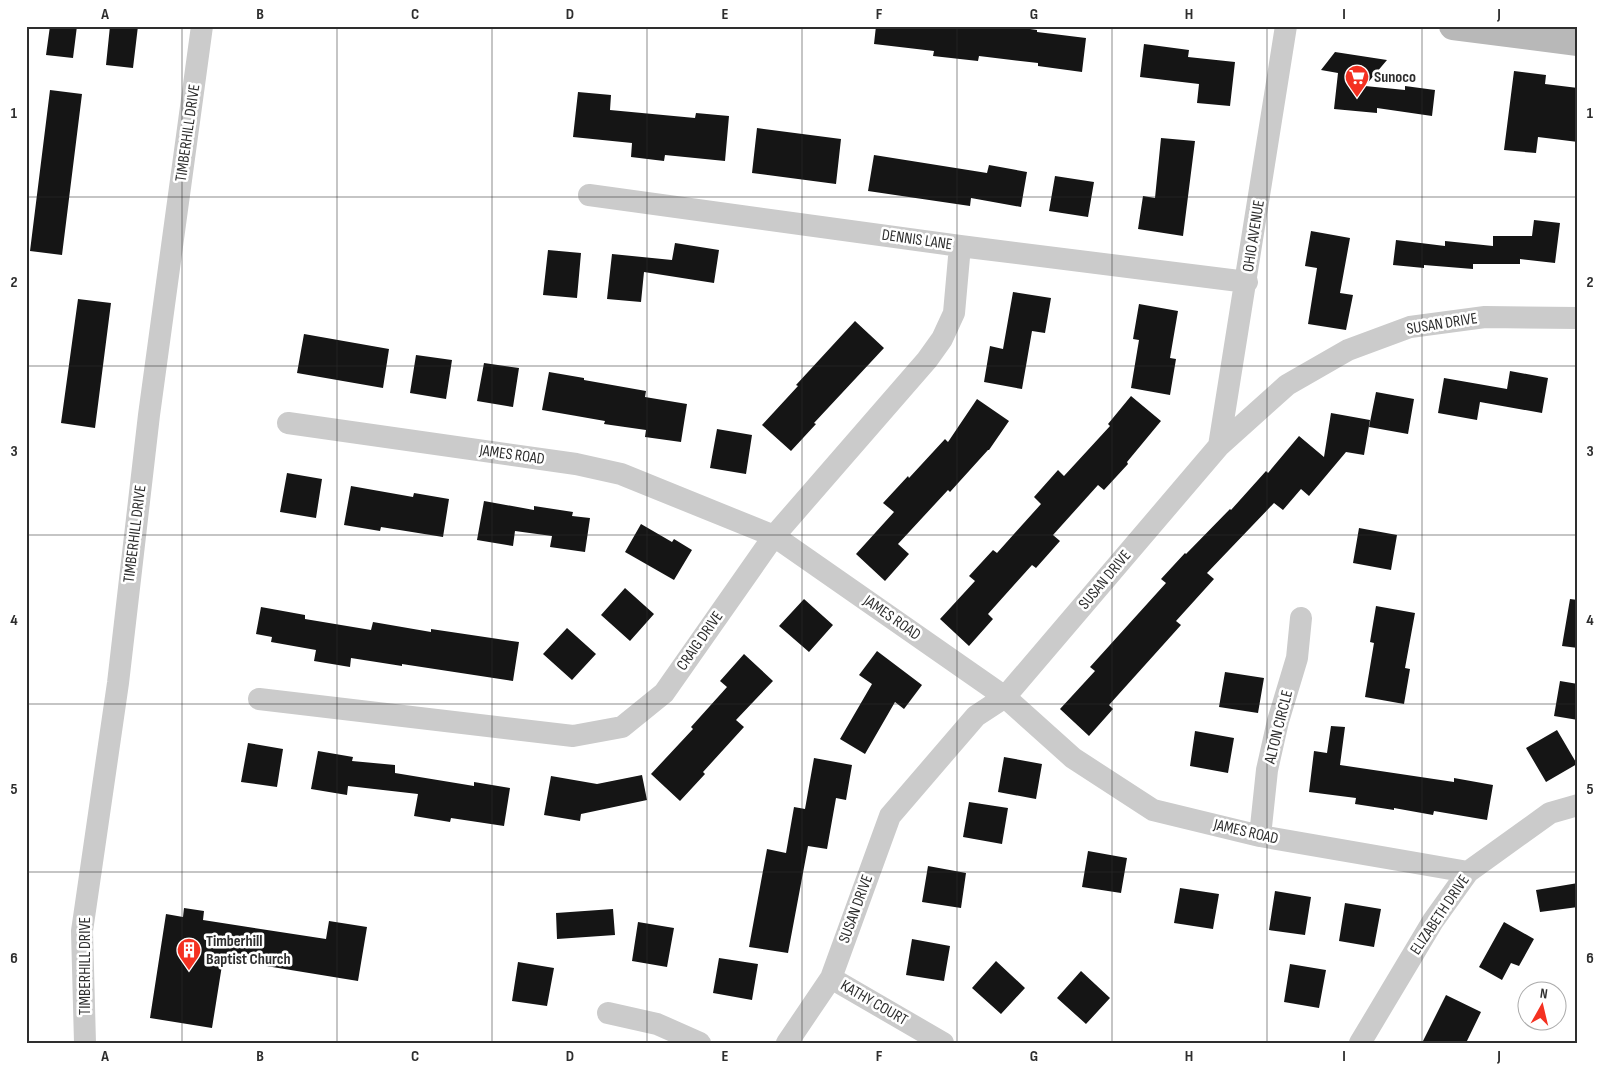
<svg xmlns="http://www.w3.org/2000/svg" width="1604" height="1069" font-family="'Sofia Sans Condensed',sans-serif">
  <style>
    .building { fill: #151515 }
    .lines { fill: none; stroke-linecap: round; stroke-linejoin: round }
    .street { stroke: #cbcbcb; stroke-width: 22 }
    .secondary { stroke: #b8b8b8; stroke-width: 28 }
    .grid { fill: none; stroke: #2e2e2e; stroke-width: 1; stroke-opacity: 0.55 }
    .labels { text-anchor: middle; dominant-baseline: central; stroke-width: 5; stroke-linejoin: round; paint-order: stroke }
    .poi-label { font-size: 16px; font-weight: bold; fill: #2e2e2e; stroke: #fff; text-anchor: start }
    .street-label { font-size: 16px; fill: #2e2e2e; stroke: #fff }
    .neatline { fill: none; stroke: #2e2e2e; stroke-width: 2 }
    .grid-label { font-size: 16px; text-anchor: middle; font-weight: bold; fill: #2e2e2e }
  </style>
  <rect width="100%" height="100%" fill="#fff"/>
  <path class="building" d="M 50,26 L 77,26 L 73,58 L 46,55 Z
    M 110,26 L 138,26 L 133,68 L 106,65 Z
    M 876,26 L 973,26 L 992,29 L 992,26 L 1009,26 L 1037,30 L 1037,32 L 1086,38 L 1082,72 L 1038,66 L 1038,63 L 979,56 L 978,61 L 933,56 L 934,51 L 874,44 Z
    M 1144,44 L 1189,50 L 1188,57 L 1235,62 L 1230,106 L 1197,103 L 1199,84 L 1140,77 Z
    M 1335,52 L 1387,60 L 1365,86 L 1405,90 L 1405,86 L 1435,90 L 1432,116 L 1377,108 L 1377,113 L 1334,109 L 1338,73 L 1321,70 Z
    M 1514,71 L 1546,75 L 1545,84 L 1578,88 L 1578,142 L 1538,137 L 1536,153 L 1504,150 Z
    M 50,90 L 82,94 L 62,255 L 30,251 Z
    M 578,92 L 611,95 L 610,110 L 695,118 L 696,113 L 729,116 L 725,161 L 665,155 L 664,161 L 631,157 L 632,143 L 573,137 Z
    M 757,128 L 841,139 L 836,184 L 752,173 Z
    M 1161,138 L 1195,141 L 1183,236 L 1138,229 L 1143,196 L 1155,198 Z
    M 874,155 L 987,173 L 989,165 L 1027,172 L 1021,207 L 971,198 L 970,206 L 868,191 Z
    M 1055,176 L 1094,182 L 1088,217 L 1049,211 Z
    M 1534,220 L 1560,223 L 1555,263 L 1520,259 L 1520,264 L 1473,264 L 1473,269 L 1424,265 L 1424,268 L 1393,265 L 1396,240 L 1445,246 L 1445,241 L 1493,246 L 1493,236 L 1532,236 Z
    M 1311,231 L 1350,238 L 1340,293 L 1353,295 L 1346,330 L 1308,324 L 1317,268 L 1305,266 Z
    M 675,243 L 719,250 L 714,283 L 644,272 L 641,302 L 607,299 L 612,254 L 672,260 Z
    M 548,250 L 581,253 L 577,298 L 543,295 Z
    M 1013,292 L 1051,298 L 1045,333 L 1032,331 L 1022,389 L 984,382 L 990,346 L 1003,349 Z
    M 78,299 L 111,303 L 95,428 L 61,423 Z
    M 1139,304 L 1178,311 L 1170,358 L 1176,359 L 1170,395 L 1131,388 L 1139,340 L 1133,339 Z
    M 855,321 L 884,348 L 814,423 L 816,424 L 791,451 L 762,425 L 798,386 L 796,385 Z
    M 304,334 L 389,349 L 383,388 L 297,373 Z
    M 416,355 L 452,360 L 446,399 L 410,393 Z
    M 484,363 L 519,368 L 513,407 L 477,401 Z
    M 1510,371 L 1548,378 L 1542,413 L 1480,402 L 1477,420 L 1438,413 L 1444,378 L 1507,389 Z
    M 549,372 L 584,378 L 584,380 L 646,391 L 645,397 L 687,404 L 681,442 L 645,437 L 646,430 L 604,424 L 605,421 L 542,410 Z
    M 1376,392 L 1414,399 L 1408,434 L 1369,427 Z
    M 1131,396 L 1161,421 L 1127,462 L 1128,464 L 1104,490 L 1098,485 L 1053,535 L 1060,541 L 1036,568 L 1032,565 L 988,614 L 993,619 L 969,646 L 940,619 L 975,581 L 969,576 L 993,550 L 997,553 L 1041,504 L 1034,497 L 1058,470 L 1064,476 L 1110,426 L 1108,424 Z
    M 977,399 L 1009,421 L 989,450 L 988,450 L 950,492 L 948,490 L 898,544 L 909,554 L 885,581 L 856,554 L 894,512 L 883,503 L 908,476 L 909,478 L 945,439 L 948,442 Z
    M 1331,413 L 1370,420 L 1364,455 L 1346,452 L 1309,496 L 1301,489 L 1283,510 L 1274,503 L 1207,573 L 1214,579 L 1176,621 L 1181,625 L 1109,705 L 1113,709 L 1089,736 L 1060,709 L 1095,671 L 1090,667 L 1166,583 L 1161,579 L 1185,553 L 1186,554 L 1230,509 L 1231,510 L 1266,471 L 1268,473 L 1299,436 L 1324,457 Z
    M 717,429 L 752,435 L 746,474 L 710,468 Z
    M 287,473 L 322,479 L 316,518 L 280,512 Z
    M 351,486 L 413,497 L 414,493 L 449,499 L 443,537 L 381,527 L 380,531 L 344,525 Z
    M 484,501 L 534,510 L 534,506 L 573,512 L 572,516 L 590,518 L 585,552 L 550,547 L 552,536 L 515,531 L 513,546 L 477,540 Z
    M 641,524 L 672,542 L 674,539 L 692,550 L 674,580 L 625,552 Z
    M 1359,528 L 1397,535 L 1391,570 L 1353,563 Z
    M 625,588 L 654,614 L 630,641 L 601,615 Z
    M 804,599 L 833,625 L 809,652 L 779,626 Z
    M 1570,599 L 1578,600 L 1578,648 L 1562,646 Z
    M 1376,606 L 1415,613 L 1405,668 L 1410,669 L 1404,704 L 1365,697 L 1374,643 L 1370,642 Z
    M 261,607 L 305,615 L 305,619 L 371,630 L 373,622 L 431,632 L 431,629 L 519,642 L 513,681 L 402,664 L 402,666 L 351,658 L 350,667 L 314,661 L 316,650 L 271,642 L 272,637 L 256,634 Z
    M 567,628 L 596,654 L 572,680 L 543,654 Z
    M 877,651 L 922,685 L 904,709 L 895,702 L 865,754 L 840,739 L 872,684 L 859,675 Z
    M 744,654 L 773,681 L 736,720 L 744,727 L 703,772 L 705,774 L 680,801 L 651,774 L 693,729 L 691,727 L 727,687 L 720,681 Z
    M 1225,672 L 1264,678 L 1258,713 L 1219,707 Z
    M 1560,681 L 1578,684 L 1578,720 L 1554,716 Z
    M 1331,726 L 1345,727 L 1340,765 L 1454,782 L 1454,778 L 1493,785 L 1487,820 L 1434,811 L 1433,815 L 1394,808 L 1394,810 L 1355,804 L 1356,798 L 1309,792 L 1314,751 L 1327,753 Z
    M 1557,730 L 1577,764 L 1546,782 L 1526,748 Z
    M 1195,731 L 1234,738 L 1228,773 L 1190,766 Z
    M 248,743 L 283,749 L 277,787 L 241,782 Z
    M 318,751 L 353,757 L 352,761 L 395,765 L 395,773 L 474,786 L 474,782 L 510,788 L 504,826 L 451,818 L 450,822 L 414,816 L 418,794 L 348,786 L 347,795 L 311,789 Z
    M 1004,757 L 1042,764 L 1036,799 L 998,792 Z
    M 814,758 L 852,765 L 846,800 L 836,798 L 827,849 L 808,846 L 788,953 L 749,947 L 767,849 L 786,853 L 794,807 L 805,809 Z
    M 642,775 L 647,800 L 581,814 L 580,821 L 544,815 L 551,776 L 597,784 Z
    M 969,802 L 1008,808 L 1002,844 L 963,837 Z
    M 1088,851 L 1127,858 L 1121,893 L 1082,887 Z
    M 928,866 L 966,873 L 961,908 L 922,902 Z
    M 1578,883 L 1578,907 L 1540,912 L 1536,890 Z
    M 1180,888 L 1219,894 L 1213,929 L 1174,923 Z
    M 1275,891 L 1311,897 L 1305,935 L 1269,930 Z
    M 1345,903 L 1381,909 L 1374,947 L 1339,941 Z
    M 184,908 L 204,911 L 203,920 L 326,939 L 329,921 L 367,927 L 358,981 L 223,959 L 212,1028 L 150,1018 L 166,914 L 183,917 Z
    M 613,909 L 615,935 L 557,939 L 556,913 Z
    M 638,922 L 674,928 L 667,967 L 632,961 Z
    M 1504,922 L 1534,939 L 1519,966 L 1511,963 L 1502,980 L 1479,967 Z
    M 912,939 L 950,946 L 944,981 L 906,975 Z
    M 719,958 L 758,964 L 752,1000 L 713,993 Z
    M 996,961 L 1025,988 L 1001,1014 L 972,988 Z
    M 518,962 L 554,968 L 547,1006 L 512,1001 Z
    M 1290,964 L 1326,970 L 1319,1008 L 1284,1002 Z
    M 1081,971 L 1110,998 L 1086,1024 L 1057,998 Z
    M 1446,995 L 1481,1012 L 1466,1043 L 1422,1043 Z"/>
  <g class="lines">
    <path class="street" d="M 589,195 L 960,246 L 1247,282
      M 288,423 L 576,464 L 621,474 L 774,536 L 1005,697 L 1073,758 L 1153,810 L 1260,836 L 1468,872
      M 1219,446 L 1286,26
      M 259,699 L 573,736 L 622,727 L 664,693 L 774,536 L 927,360 L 942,339 L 954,313 L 960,246
      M 1260,836 L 1267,770 L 1278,721 L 1297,658 L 1301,618
      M 831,978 L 943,1043
      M 608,1013 L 657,1024 L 700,1043
      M 85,1043 L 82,931 L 118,683 L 149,415 L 202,26
      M 787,1043 L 831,978 L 890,816 L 976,716 L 1005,697 L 1219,446 L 1287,385 L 1348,350 L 1410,327 L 1485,317 L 1578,318
      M 1360,1043 L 1433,921 L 1468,872 L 1550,813 L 1578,805"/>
    <path class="secondary" d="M 1453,26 L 1578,42"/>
  </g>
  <path class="grid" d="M 182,26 L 182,1043M 337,26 L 337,1043M 492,26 L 492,1043M 647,26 L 647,1043M 802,26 L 802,1043M 957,26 L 957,1043M 1112,26 L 1112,1043M 1267,26 L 1267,1043M 1422,26 L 1422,1043M 26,197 L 1578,197M 26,366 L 1578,366M 26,535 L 1578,535M 26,704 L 1578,704M 26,872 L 1578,872"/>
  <defs>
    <symbol id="supermarket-pin" viewBox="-11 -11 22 30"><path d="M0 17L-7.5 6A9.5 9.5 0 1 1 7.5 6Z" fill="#f43121" stroke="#fff"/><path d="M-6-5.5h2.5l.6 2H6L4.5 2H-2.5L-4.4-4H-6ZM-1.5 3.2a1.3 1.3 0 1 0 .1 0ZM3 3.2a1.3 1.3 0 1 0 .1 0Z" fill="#fff"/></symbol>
    <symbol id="building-pin" viewBox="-11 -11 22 30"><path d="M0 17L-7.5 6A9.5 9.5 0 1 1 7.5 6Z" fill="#f43121" stroke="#fff"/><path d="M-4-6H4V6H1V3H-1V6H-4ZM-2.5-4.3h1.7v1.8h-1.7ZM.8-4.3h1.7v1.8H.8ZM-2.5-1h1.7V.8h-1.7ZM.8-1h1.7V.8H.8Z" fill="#fff"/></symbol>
  </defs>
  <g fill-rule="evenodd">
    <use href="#supermarket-pin" x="1343" y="63" width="28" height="38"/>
    <use href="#building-pin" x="175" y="936" width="28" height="38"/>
  </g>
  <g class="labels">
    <g class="poi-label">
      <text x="1374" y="77">Sunoco</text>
      <text x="206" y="941">Timberhill<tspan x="206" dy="18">Baptist Church</tspan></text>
    </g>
    <g class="street-label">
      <text transform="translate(188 133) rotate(-82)">TIMBERHILL DRIVE</text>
      <text transform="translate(1254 236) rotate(-81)">OHIO AVENUE</text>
      <text transform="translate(917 240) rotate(8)">DENNIS LANE</text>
      <text transform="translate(1442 324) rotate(-9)">SUSAN DRIVE</text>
      <text transform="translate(512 455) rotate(8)">JAMES ROAD</text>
      <text transform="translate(135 534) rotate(-83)">TIMBERHILL DRIVE</text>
      <text transform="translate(1105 580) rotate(-50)">SUSAN DRIVE</text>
      <text transform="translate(892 618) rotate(35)">JAMES ROAD</text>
      <text transform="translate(700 641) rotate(-55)">CRAIG DRIVE</text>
      <text transform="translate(1279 727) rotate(-76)">ALTON CIRCLE</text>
      <text transform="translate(1246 832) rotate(13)">JAMES ROAD</text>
      <text transform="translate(856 909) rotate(-70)">SUSAN DRIVE</text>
      <text transform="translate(1440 915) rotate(-56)">ELIZABETH DRIVE</text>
      <text transform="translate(85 966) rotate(-90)">TIMBERHILL DRIVE</text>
      <text transform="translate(874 1003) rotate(30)">KATHY COURT</text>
    </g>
  </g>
  <rect width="1604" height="1069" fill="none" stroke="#ffffff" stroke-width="55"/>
  <g transform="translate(1542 1006) rotate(8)"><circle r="24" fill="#ffffff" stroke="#ababab"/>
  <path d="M0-4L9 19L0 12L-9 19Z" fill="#f43121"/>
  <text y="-8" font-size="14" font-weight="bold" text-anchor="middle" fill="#2e2e2e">N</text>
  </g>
  <rect x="28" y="28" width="1548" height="1014" class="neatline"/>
  <g class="grid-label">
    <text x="105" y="19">A</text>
    <text x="260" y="19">B</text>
    <text x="415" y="19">C</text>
    <text x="570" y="19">D</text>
    <text x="725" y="19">E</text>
    <text x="879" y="19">F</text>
    <text x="1034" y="19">G</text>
    <text x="1189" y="19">H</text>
    <text x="1344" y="19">I</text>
    <text x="1499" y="19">J</text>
    <text x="14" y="118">1</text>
    <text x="1590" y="118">1</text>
    <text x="14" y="287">2</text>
    <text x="1590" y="287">2</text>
    <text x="14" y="456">3</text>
    <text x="1590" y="456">3</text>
    <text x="14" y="625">4</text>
    <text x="1590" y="625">4</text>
    <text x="14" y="794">5</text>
    <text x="1590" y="794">5</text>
    <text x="14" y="963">6</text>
    <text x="1590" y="963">6</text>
    <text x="105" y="1061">A</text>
    <text x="260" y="1061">B</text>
    <text x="415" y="1061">C</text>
    <text x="570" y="1061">D</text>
    <text x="725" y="1061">E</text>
    <text x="879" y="1061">F</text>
    <text x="1034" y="1061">G</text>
    <text x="1189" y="1061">H</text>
    <text x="1344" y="1061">I</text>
    <text x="1499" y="1061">J</text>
  </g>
</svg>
